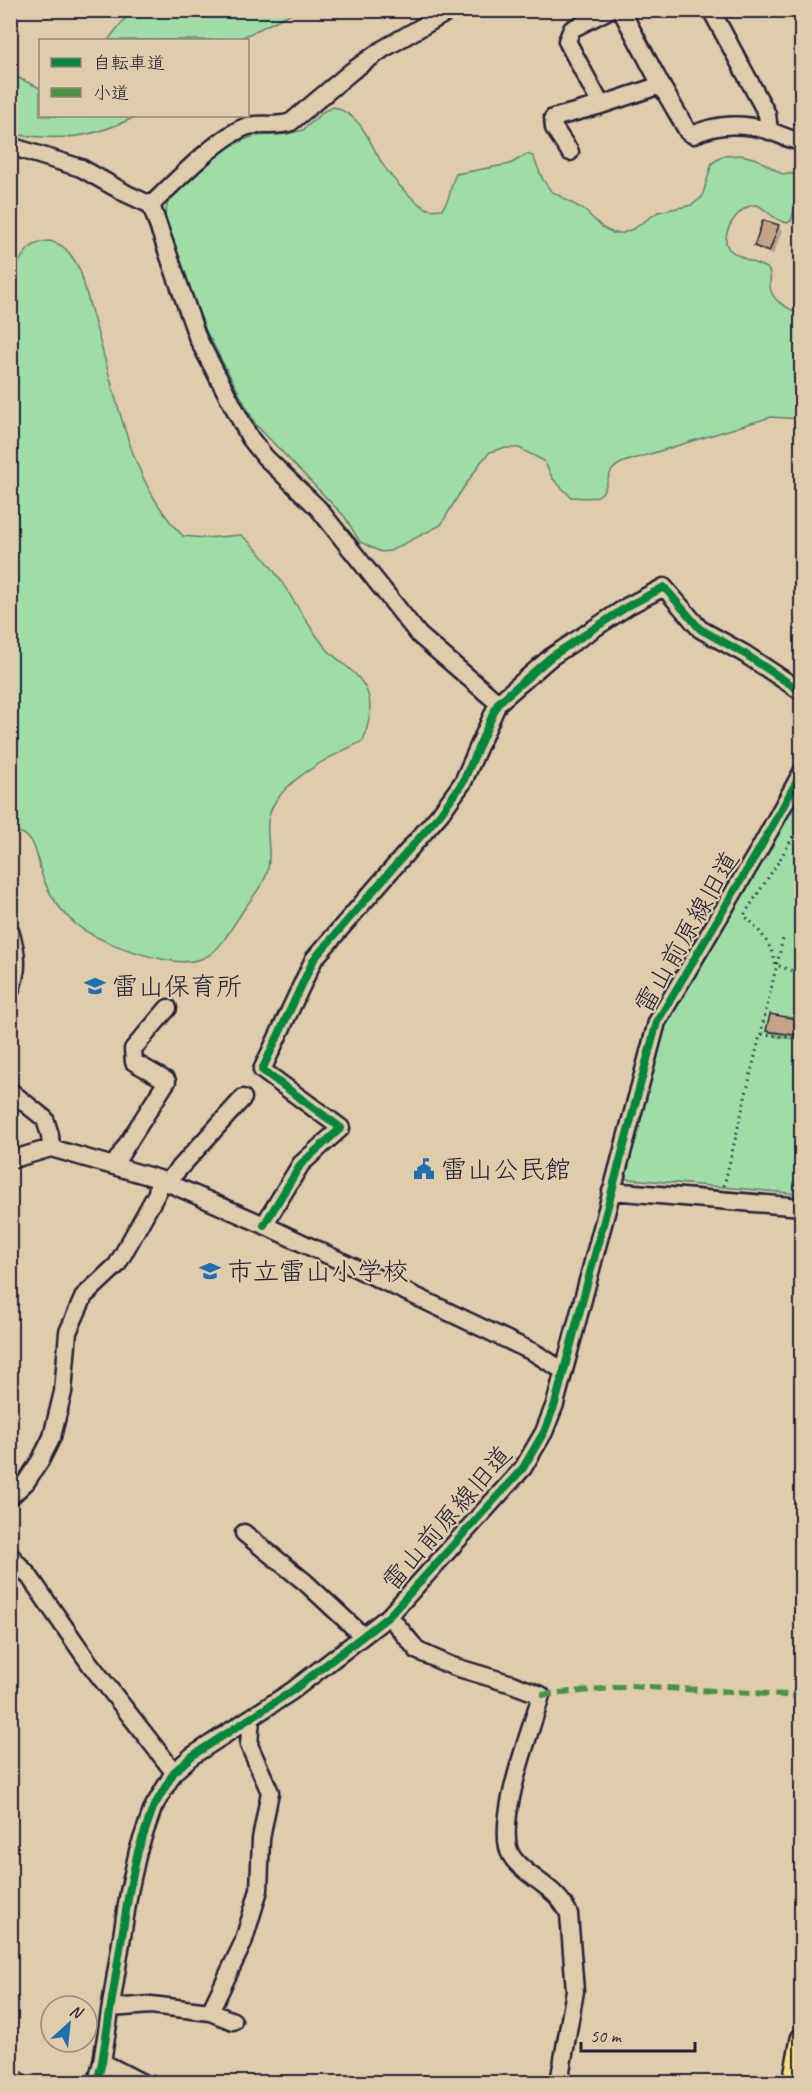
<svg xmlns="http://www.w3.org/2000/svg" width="812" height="2093" font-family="Caveat,'Klee One',sans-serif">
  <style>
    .green { fill: #9edda6; stroke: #608070; stroke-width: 1.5 }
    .shadow { fill: #0003 }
    .building { fill: #c4a386; stroke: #22223b; stroke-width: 1.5 }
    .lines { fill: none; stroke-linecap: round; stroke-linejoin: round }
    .minor-casing { stroke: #22223b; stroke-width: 21 }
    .major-casing { stroke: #22223b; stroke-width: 26 }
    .path { stroke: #22223b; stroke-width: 3; stroke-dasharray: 1.5 4.5; stroke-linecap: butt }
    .minor { stroke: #e0cbaa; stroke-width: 16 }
    .major { stroke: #fedf80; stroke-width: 21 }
    .quiet { stroke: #4a9344; stroke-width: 6; stroke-dasharray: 12 6; stroke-linecap: butt }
    .cycleway-casing { stroke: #e0cbaa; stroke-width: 11 }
    .cycleway { stroke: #00873e; stroke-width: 8 }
    .labels { text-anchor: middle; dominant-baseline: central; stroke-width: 4.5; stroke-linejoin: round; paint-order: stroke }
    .street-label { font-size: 26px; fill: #22223b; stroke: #e0cbaa }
    .poi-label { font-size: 26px; fill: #22223b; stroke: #e0cbaa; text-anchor: start }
  </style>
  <rect width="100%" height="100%" fill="#e0cbaa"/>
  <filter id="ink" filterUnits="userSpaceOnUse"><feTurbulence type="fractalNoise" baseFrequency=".0167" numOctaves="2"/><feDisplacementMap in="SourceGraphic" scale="12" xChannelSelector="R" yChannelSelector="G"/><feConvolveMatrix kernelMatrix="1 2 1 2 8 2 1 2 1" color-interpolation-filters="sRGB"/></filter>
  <g filter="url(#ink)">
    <path class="green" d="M 131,11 L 131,10 L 296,11 L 237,40 L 108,40 Z
      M 10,74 L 40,88 L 40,116 L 137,116 C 90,139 62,141 11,134 Z
      M 334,107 C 362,117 366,135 379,158 C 386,172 413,203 428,209 C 432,210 438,209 442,209 C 453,195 448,189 456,174 L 510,164 L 527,154 L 533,156 L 543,180 L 551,191 L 584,210 L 603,228 L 613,233 L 623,233 L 633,229 L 658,212 L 692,205 L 702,197 L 712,163 L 723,156 L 741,155 L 757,159 L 782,174 L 801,174 L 801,196 L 796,204 L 791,221 L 787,223 C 773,221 764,206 756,205 C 739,204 718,236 729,249 C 738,258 756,263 767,268 C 772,274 770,278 770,286 C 771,302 789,308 801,315 L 801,419 L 771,417 L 624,462 C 600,471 614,490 595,497 C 588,499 579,497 571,497 L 553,479 L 544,461 L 519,448 L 503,448 L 490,452 L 481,462 L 458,496 L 441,525 L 390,551 L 381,552 L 360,542 L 345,517 L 256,425 L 203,325 L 165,216 L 168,201 L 175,189 L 222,149 L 254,136 L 288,134 L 303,130 L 324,111 Z
      M 49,241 C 67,245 71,255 80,270 C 89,303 99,337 108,371 C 124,429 139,492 183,536 L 205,538 L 241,535 C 278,564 296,612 326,648 C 338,662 357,671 365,687 C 374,704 369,724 363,741 C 334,755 297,772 277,799 C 258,826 275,845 267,873 C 263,886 252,897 245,908 C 221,942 216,969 166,960 C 137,954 87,939 67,916 C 57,906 48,891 43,878 C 35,857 40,835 11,830 L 11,274 C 23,258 25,243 49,241 Z
      M 801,781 L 801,1194 L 619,1178 L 662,1023 Z"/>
    <path class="shadow" d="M 778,227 L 782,231 L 773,255 L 759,250 L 755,246 Z
      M 802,1021 L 802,1041 L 774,1037 L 768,1030 Z"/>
    <path class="building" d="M 763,220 L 779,225 L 769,252 L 754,246 Z
      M 800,948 L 802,949 L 802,965 L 794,962 Z
      M 770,1014 L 802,1020 L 802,1036 L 766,1031 Z"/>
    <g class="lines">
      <defs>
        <path id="minor" d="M 609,10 L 572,29 L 567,41 L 601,105 L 661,85 L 688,132 L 693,135 C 717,123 745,123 770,131 C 781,135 791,140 802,142
          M 621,10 L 661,85
          M 711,10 L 767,114 L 769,131
          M 799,10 L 802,14
          M 10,146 L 81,168 L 127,194 L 151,205 L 198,339 L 250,438 L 265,457 L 318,508 L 419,635 L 498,703
          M 570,152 L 554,128 L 553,118 L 601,105
          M 151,205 C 175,182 216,139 245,127 C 257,122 276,128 291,122 L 352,71 L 383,49 L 451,10
          M 10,931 C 17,952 19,970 10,991
          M 10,1091 L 45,1119 L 50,1135 L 51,1148
          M 10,1160 L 51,1148 L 159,1179 L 264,1225 L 415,1296 L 535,1353 L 562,1370
          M 114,1165 L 167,1081 L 134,1062 L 133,1049 L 168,1008
          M 167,1182 L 243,1098
          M 611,1191 L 802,1207
          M 264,1225 L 301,1164 L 341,1128 L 262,1070 L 314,959 L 440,814 L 463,782 L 498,703 L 551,657 L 628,606 L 664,587 L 700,629 L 745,654 L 802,692
          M 10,1497 L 26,1482 L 40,1461 L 52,1437 L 63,1392 L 68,1332 L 84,1296 L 117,1265 L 157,1193 L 159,1179
          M 244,1533 L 305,1582 L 363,1636
          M 10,1555 L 29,1576 L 90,1664 L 174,1772
          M 389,1616 L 418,1651 L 452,1666 L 512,1684 L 541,1695 C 530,1734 500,1809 508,1847 C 509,1852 513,1859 517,1863 C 534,1881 558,1889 569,1914 L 575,1991 L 559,2082
          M 111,2008 L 151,2005 L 210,2012 L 233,2021
          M 210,2012 L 243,1943 L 259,1890 L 261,1839 L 270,1792 L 249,1745 L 251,1718
          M 102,2062 L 141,2082
          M 10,2076 L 19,2082
          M 97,2082 L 102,2062 L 129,1892 L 138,1851 L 153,1808 L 174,1772 L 192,1756 L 292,1691 L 389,1616 L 523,1468 L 544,1432 L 555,1404 L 657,1022 L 760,848 L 802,772"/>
        <path id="major" d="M 794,2082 L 802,2039"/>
      </defs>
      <use href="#minor" class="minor-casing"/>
      <use href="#major" class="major-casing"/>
      <path class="path" d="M 802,821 L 779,861 L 744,915 C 760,930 771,944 776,965 L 802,974
        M 762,1034 L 802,1039
        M 724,1186 L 783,939"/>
      <use href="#minor" class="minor"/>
      <use href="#major" class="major"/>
      <path class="quiet" d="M 541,1695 L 631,1686 L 802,1696"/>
      <defs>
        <path id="cycleway" d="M 264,1225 L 301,1164 L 341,1128 L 262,1070 L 314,959 L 440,814 L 463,782 L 498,703 L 551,657 L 628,606 L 664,587 L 700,629 L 745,654 L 802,692
          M 97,2082 L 102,2062 L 129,1892 L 138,1851 L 153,1808 L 174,1772 L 192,1756 L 292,1691 L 389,1616 L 523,1468 L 544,1432 L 555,1404 L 657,1022 L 760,848 L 802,772"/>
      </defs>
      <use href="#cycleway" class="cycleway-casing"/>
      <use href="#cycleway" class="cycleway"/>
    </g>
  </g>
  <defs>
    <symbol id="school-bare" viewBox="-9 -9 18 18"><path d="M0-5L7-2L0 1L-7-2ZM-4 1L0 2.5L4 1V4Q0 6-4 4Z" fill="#1f6fb2" stroke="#e0cbaa" stroke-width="2.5" paint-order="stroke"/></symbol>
    <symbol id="civic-bare" viewBox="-9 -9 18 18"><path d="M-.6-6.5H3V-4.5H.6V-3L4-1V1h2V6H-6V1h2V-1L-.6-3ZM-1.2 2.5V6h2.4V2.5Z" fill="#1f6fb2" stroke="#e0cbaa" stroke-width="2.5" paint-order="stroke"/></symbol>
  </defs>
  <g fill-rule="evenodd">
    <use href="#school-bare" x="80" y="971" width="30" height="30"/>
    <use href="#civic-bare" x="409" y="1154" width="30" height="30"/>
    <use href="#school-bare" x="195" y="1256" width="30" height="30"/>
  </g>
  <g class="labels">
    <g class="street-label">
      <text transform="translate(687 932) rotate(-60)">雷山前原線旧道</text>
      <text transform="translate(447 1518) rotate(-49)">雷山前原線旧道</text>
    </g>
    <g class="poi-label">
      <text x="112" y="986">雷山保育所</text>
      <text x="441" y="1169">雷山公民館</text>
      <text x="227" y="1271">市立雷山小学校</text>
    </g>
  </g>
  <rect width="812" height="2093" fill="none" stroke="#e0cbaa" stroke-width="36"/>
  <rect x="18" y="18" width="776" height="2057" fill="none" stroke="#22223b" stroke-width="2" filter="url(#ink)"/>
  <rect x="39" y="39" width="210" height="78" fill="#e0cbaa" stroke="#94877e" stroke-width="1.5"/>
  <rect x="51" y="58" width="30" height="9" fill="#00873e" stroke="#94877e" stroke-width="1.5"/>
  <text x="93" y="69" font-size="18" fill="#22223b">自転車道</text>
  <rect x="51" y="88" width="30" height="9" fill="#4a9344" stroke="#94877e" stroke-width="1.5"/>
  <text x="93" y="99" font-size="18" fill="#22223b">小道</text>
  <g transform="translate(69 2024) rotate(27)"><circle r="28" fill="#e0cbaa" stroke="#94877e" stroke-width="1.5"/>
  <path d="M0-4.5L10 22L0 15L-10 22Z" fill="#1f6fb2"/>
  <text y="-9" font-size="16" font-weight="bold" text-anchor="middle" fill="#22223b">N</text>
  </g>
  <path d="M581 2042v9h114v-9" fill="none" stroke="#22223b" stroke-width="3"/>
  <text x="590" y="2042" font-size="18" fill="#22223b" stroke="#e0cbaa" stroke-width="4.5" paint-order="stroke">50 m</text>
</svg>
